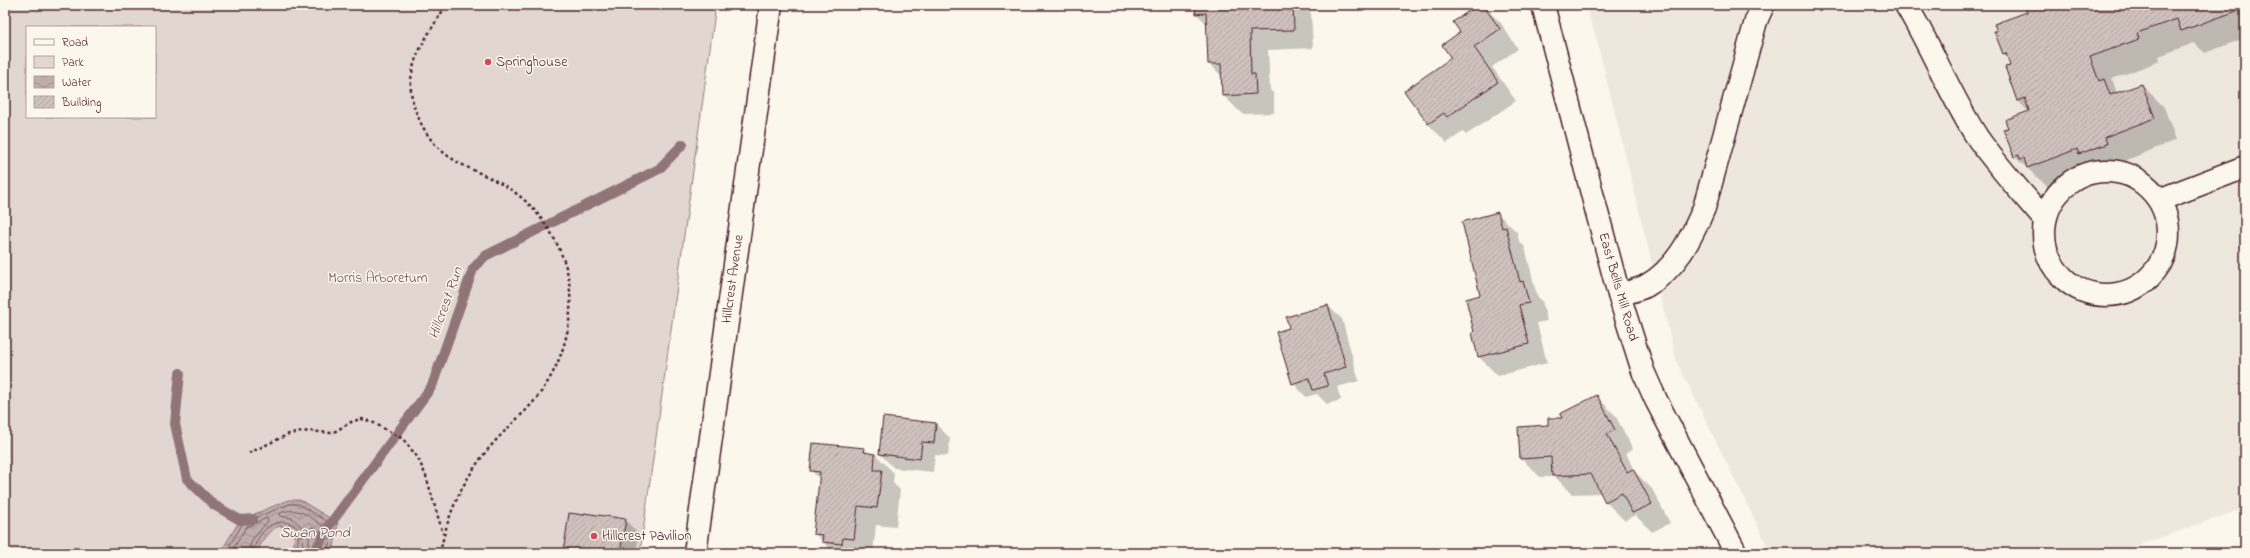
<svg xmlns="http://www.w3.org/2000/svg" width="2250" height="558" font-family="'Indie Flower',sans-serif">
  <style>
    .built { fill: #eee7de }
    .green { fill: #e2d7d0; stroke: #967b7e; fill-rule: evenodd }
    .water { fill: url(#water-waves); stroke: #907477 }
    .shadow { fill: #0003 }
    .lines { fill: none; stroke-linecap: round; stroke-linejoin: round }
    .shore { stroke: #79585e; stroke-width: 1 }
    .stream { stroke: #907477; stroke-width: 10 }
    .building { fill: url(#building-hatch); stroke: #4a1f2b }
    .minor-casing { stroke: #4a1f2b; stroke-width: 25 }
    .path { stroke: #4a1f2b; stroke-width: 2.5; stroke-dasharray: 3 3; stroke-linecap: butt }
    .minor { stroke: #fbf7ec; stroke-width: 22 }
    .poi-dot { fill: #d1495b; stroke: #fbf7ec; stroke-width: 1.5 }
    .labels { text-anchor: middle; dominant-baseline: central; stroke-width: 3; stroke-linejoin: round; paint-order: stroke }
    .poi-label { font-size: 14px; fill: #4a1f2b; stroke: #fbf7ec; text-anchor: start }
    .park-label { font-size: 14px; fill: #704d54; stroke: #fbf7ec }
    .street-label { font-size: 14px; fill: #4a1f2b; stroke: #fbf7ec }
    .water-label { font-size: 15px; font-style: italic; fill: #6d4a51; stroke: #fbf7ec }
  </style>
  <defs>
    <pattern id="water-waves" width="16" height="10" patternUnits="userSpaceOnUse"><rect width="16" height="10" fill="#bfadaa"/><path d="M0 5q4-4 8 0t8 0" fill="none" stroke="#9d8c8b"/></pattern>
    <pattern id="building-hatch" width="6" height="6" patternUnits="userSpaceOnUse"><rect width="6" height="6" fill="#cfc2bc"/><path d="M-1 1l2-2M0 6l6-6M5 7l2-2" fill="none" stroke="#b3a6a2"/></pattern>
  </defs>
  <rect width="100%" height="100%" fill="#fbf7ec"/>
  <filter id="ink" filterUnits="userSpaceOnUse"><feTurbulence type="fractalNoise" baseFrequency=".025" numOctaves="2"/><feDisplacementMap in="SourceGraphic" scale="8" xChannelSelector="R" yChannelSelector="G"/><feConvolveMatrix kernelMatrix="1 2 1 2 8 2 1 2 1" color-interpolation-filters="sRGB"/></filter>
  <g filter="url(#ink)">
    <path class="built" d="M 1585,5 L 2245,5 L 2245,508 L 2116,553 L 1771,553 L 1676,360 L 1596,37 Z"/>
    <path class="green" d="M 5,5 L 716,5 L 640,553 L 5,553 ZM 27,27 L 155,27 L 155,117 L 27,117 Z"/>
    <path class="water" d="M 288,500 L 300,500 L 338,523 L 334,547 L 330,553 L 293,553 L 295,532 C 276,517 264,535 257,553 L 220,553 L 240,520 Z"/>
    <path class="shadow" d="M 1196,5 L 1303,5 L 1311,13 L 1313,48 L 1268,50 L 1270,90 L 1274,94 L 1274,113 L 1242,114 L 1223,95 L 1223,77 L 1209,64 L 1208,25 L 1197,14 Z
      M 1479,5 L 1482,5 L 1500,22 L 1518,49 L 1492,67 L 1516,101 L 1466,135 L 1463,132 L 1447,143 L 1428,124 L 1406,91 L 1452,58 L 1462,32 Z
      M 2025,5 L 2245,5 L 2245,38 L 2205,53 L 2194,43 L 2159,56 L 2160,61 L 2112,79 L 2117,93 L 2142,85 L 2164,107 L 2176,140 L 2127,160 L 2129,166 L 2102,176 L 2098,172 L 2050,189 L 2014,156 L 2009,129 L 2029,112 L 2018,101 L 2006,68 L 2012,66 L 2009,59 L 2004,54 L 1998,32 L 2028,13 Z
      M 1498,214 L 1517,232 L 1519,241 L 1525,247 L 1537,296 L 1542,301 L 1547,321 L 1537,323 L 1547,363 L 1498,376 L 1479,357 L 1473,333 L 1476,332 L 1481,296 Z
      M 1328,306 L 1342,319 L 1359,381 L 1337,387 L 1341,400 L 1327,404 L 1317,394 L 1306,397 L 1293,383 Z
      M 1596,396 L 1615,415 L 1633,449 L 1626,453 L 1635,472 L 1652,489 L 1670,523 L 1652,532 L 1635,515 L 1625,521 L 1606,502 L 1601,493 L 1572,494 L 1555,477 L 1540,477 L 1521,458 L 1549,426 L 1564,419 Z
      M 884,418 L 936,424 L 950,438 L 948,456 L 935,455 L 933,472 L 894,468 L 880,454 Z
      M 864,449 L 869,454 L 875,454 L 894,473 L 893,483 L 900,490 L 896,527 L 876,525 L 873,553 L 834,553 L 814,533 L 820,480 L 811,470 Z
      M 625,520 L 639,534 L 636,553 L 564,553 Z"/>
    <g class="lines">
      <path class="shore" d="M 225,553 L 243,523 L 289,504 L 299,504 L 333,525 L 327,553
        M 231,553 L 246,527 L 267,518 L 268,521 L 252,540 L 248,553
        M 253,553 C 256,531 280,510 299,530 L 297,553
        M 302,553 L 303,528 L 292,518 L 280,516 L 280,513 C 301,505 309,518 327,528 L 322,553
        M 308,553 L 310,529 L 312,527 L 321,532 L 316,553"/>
      <path class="stream" d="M 180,373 L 175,424 L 187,479 L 214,505 L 240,520 L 253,519
        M 314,553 L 328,527 L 432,386 L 473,269 L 485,256 L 659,169 L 683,144"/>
    </g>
    <path class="building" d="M 1195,5 L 1293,5 L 1294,30 L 1250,31 L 1251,74 L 1255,74 L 1256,94 L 1222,96 L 1221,64 L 1208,64 L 1206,13 L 1196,14 Z
      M 1477,5 L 1483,5 L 1500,29 L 1474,47 L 1498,82 L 1447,117 L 1444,113 L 1428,124 L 1404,91 L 1451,58 L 1442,45 L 1460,32 L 1453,22 Z
      M 2024,5 L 2245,5 L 2245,8 L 2181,31 L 2177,19 L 2137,33 L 2139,39 L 2090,57 L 2099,81 L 2104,79 L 2110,95 L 2142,84 L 2155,118 L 2105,137 L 2107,144 L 2079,154 L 2077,149 L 2027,168 L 2024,158 L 2020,159 L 2019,155 L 2014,157 L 2003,129 L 2008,128 L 2005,120 L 2029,111 L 2025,98 L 2017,101 L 2005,67 L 2010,66 L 2006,53 L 2003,54 L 1994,31 L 1997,31 L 1994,24 L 2027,12 Z
      M 1498,212 L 1502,228 L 1506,227 L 1520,282 L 1523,281 L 1529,303 L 1519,305 L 1529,344 L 1478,357 L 1472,333 L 1474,332 L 1466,299 L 1480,295 L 1462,222 Z
      M 1328,305 L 1346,367 L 1324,374 L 1328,386 L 1313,390 L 1309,378 L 1292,384 L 1276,332 L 1289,328 L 1286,317 Z
      M 1597,395 L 1615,430 L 1607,434 L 1627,472 L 1633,469 L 1652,504 L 1632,513 L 1622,493 L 1605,502 L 1591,474 L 1552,476 L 1551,457 L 1520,459 L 1518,427 L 1548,425 L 1548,418 L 1562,418 L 1560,414 Z
      M 883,417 L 936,423 L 934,443 L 922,442 L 920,459 L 879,454 Z
      M 813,443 L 865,448 L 864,452 L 875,454 L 874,470 L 882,470 L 877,508 L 858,506 L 854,539 L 843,538 L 842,544 L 822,542 L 823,535 L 813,534 L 820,472 L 810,471 Z
      M 569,513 L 584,515 L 584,513 L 626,519 L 620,553 L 563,553 Z"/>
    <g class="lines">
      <defs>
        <path id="minor" d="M 1543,5 L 1595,205 L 1619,295 L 1643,371 L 1656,400 L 1736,553
          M 1906,5 C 1932,48 1950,95 1977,137 C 1997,166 2022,193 2045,220
          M2044 233a62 62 0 1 1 124 0a62 62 0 1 1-124 0Z
          M 2159,200 L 2245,167
          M 1619,295 C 1628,292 1638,290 1646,286 C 1676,269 1691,239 1704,208 L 1756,21 L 1763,5
          M 695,553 L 771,5"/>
      </defs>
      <use href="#minor" class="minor-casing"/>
      <path class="path" d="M 249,453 L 289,434 L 309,431 L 332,433 L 353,421 L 362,419 L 372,422 L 403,439 L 418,458 L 426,476 L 443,534
        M 440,553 C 446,523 456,495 473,470 C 487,447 507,429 526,410 C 561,374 578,321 567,271 C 560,244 544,217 522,198 C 484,166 442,171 419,119 C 412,104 409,89 412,73 C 416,49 434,26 446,5"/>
      <use href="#minor" class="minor"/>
    </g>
  </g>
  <g class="poi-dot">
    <circle cx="488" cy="62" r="4"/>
    <circle cx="594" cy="536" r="4"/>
  </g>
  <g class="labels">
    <g class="poi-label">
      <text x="496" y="62">Springhouse</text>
      <text x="602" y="536">Hillcrest Pavilion</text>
    </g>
    <g class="park-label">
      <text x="378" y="278">Morris Arboretum</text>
    </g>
    <g class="street-label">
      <text transform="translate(733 279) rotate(-82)">Hillcrest Avenue</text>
      <text transform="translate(1618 287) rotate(74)">East Bells Mill Road</text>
    </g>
    <g class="water-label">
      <text transform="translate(446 303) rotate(-70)">Hillcrest Run</text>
      <text x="315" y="533">Swan Pond</text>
    </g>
  </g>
  <rect width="2250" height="558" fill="none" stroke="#fbf7ec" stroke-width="20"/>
  <rect x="10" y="10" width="2230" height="538" fill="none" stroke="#4a1f2b" stroke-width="1.5" filter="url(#ink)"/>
  <rect x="26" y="26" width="130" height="92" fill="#fbf7ec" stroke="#b4a19f"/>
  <rect x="34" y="39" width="20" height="6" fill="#fbf7ec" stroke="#b4a19f"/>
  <text x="62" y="46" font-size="12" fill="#4a1f2b">Road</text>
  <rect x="34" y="56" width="20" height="12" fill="#e2d7d0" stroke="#b4a19f"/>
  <text x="62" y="66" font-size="12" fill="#4a1f2b">Park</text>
  <rect x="34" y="76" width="20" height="12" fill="url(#water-waves)" stroke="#b4a19f"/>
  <text x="62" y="86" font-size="12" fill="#4a1f2b">Water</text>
  <rect x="34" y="96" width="20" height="12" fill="url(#building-hatch)" stroke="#b4a19f"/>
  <text x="62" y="106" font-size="12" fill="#4a1f2b">Building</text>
</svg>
